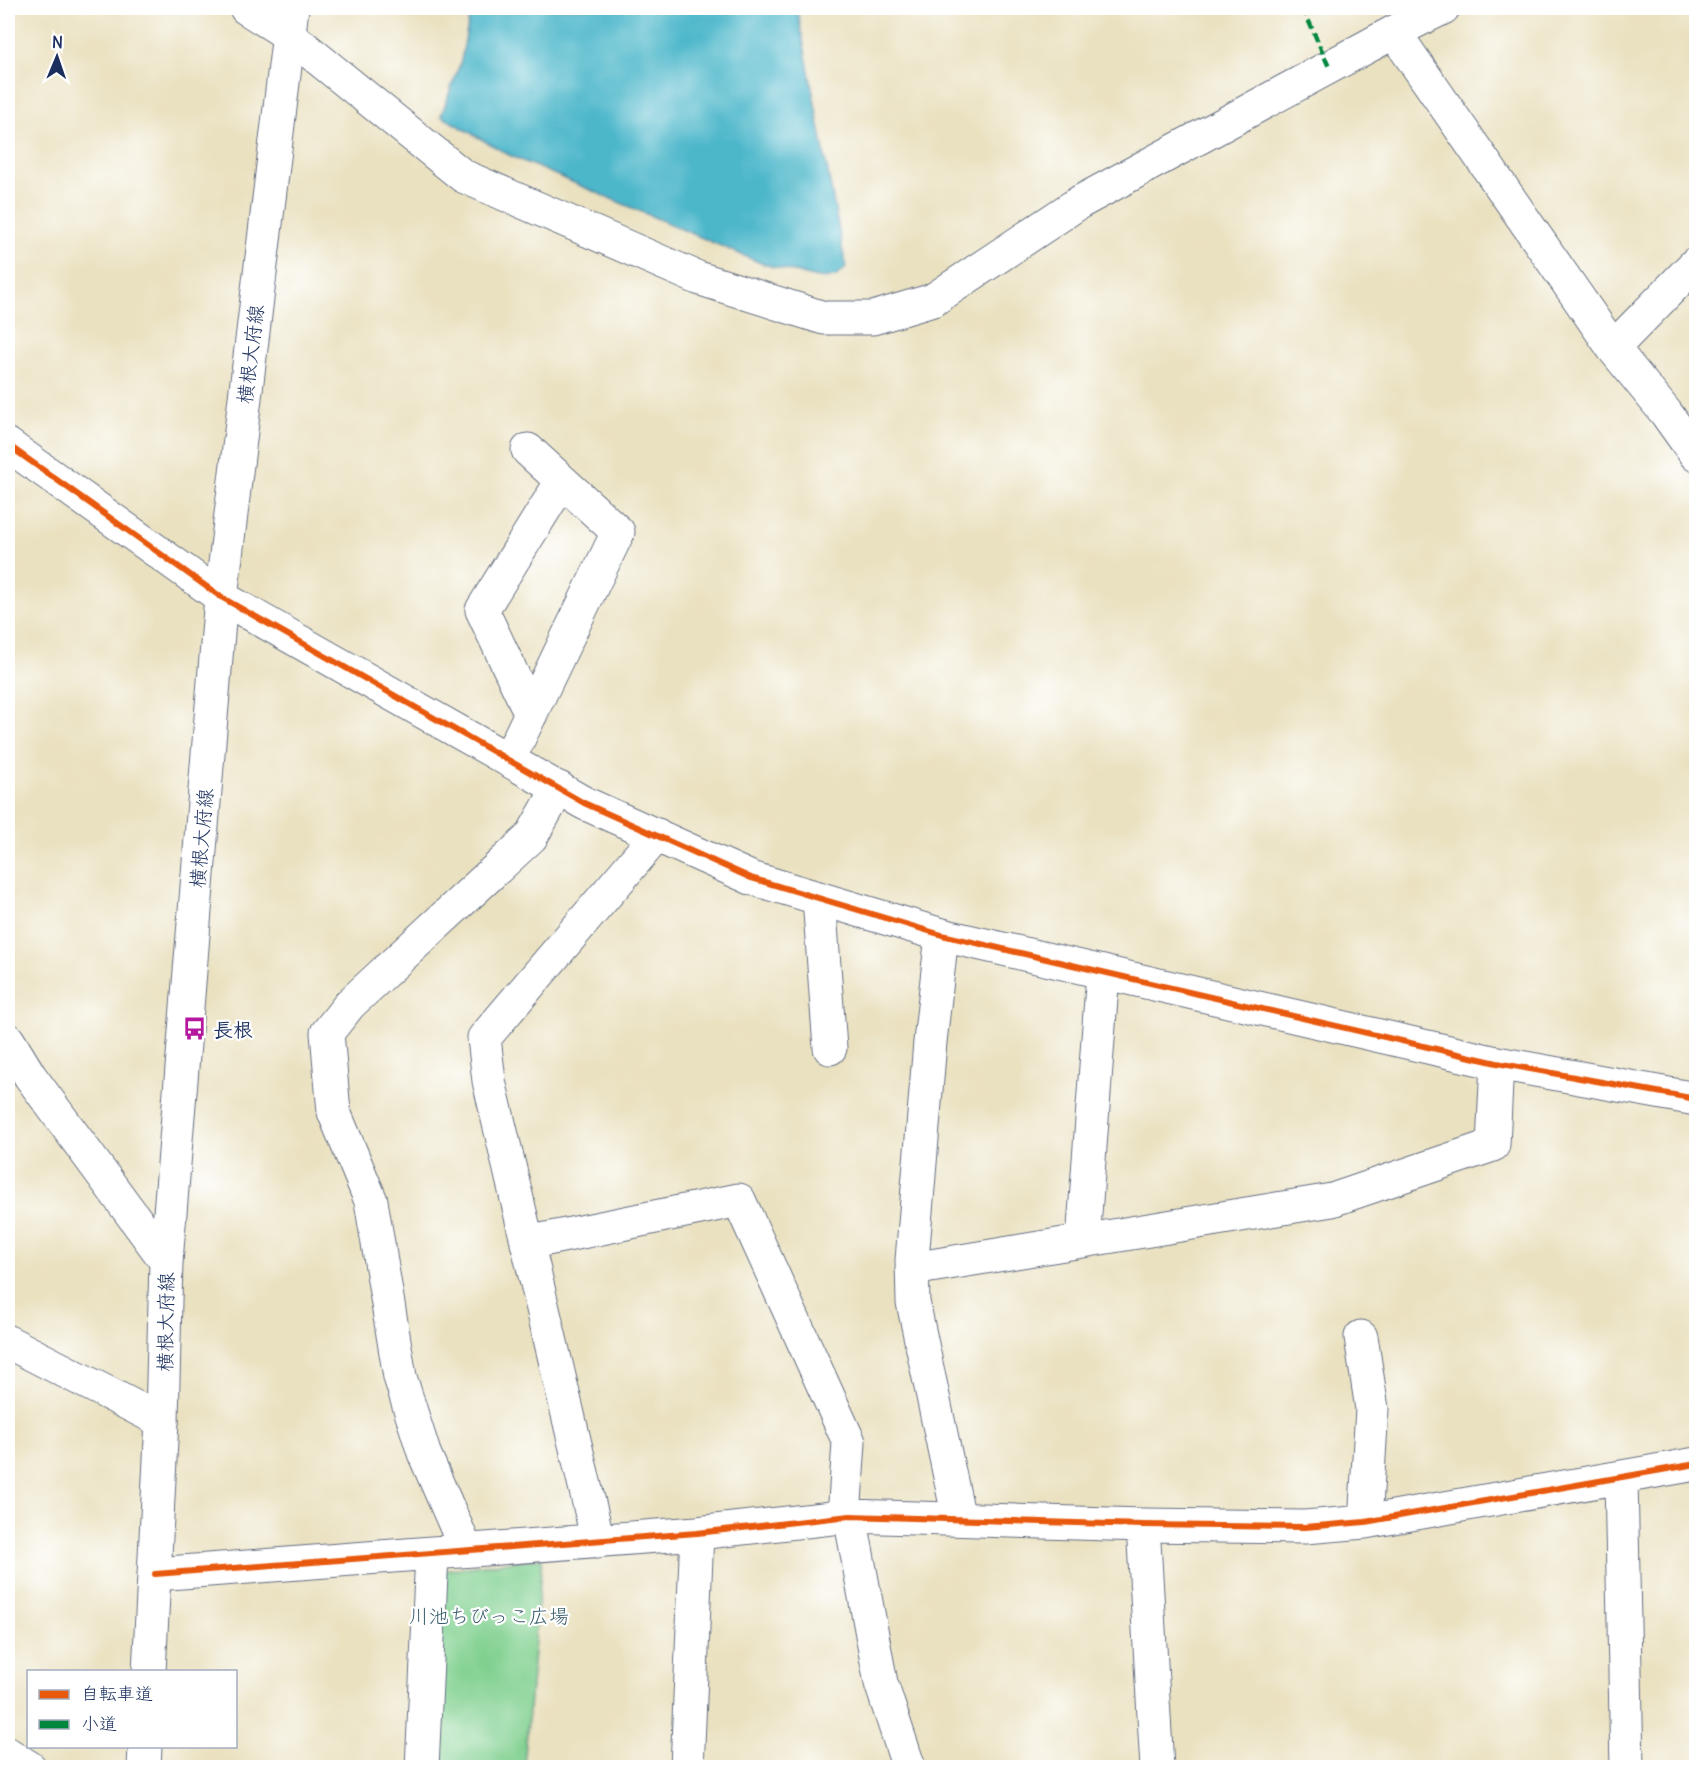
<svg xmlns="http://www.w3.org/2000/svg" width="1704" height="1775" font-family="Delius,'Klee One',sans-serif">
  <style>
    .green { fill: #81d090; stroke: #4e8077; stroke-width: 1.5 }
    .water { fill: #4db7ca; stroke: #347394; stroke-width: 1.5 }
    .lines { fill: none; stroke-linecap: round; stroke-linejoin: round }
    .minor-casing { stroke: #636d80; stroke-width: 35 }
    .tertiary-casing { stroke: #636d80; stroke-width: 35 }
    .secondary-casing { stroke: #636d80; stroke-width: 35 }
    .minor { stroke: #fff; stroke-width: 33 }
    .tertiary { stroke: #fff; stroke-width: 33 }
    .secondary { stroke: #fff; stroke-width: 33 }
    .quiet { stroke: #00873e; stroke-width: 4.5; stroke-dasharray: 9 4.5; stroke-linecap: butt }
    .cycleway-casing { stroke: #fff; stroke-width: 10 }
    .cycleway { stroke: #e8590c; stroke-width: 6 }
    .labels { text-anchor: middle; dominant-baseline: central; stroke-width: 4.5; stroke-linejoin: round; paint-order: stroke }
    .street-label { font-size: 20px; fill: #1b2f5e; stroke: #fff }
    .poi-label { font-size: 20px; font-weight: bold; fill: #1b2f5e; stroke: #fff; text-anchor: start }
    .park-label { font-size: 20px; fill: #3a5f6d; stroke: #fff }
  </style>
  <rect width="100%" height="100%" fill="#fff"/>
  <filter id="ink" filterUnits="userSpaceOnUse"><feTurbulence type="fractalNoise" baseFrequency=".0167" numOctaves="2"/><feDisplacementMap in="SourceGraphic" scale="12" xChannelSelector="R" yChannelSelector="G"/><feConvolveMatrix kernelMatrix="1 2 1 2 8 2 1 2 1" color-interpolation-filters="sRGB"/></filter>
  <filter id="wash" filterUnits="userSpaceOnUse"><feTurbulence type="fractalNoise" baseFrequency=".008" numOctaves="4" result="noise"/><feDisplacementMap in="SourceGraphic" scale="24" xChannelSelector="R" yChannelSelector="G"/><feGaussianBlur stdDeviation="1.35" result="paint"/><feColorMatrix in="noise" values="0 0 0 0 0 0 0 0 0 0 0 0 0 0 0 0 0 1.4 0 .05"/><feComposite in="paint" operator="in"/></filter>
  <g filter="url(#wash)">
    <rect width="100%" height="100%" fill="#eae1c0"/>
    <path class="green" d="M 542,1558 L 524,1767 L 434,1768 L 443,1570 Z"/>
    <path class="water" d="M 471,8 L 797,8 L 846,268 L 835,277 L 817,278 L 763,264 L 509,155 L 441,116 L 461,61 Z"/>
  </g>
  <g filter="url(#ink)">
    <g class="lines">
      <defs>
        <path id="minor" d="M 246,8 L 289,35 L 463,176 L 698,278 L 824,318 L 873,318 L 933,300 L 1080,202 L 1394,32 L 1443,8
          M 1394,32 L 1613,348 L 1666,413 L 1696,455
          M 1613,348 L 1696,263
          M 8,445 L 221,597
          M 531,714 L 482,610 L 562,481
          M 509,759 L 618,532 L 528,450
          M 819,898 L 830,1048
          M 942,935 L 930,1042 L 912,1260 L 913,1302 L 959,1519
          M 8,1040 L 30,1076 L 166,1261
          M 1083,1241 L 1103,972
          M 527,1243 L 739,1200 L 849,1442 L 844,1517
          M 912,1269 L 1332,1200 L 1493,1145 L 1497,1063
          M 1361,1337 L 1372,1409 L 1365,1522
          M 8,1342 L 162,1421
          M 1621,1478 L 1627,1768
          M 850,1516 L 881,1683 L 909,1768
          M 1143,1525 L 1157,1768
          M 598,1541 L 489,1081 L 484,1038 L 657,835
          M 461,1551 L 461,1538 L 424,1453 L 400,1377 L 371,1201 L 334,1112 L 327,1033 L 350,1004 L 531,837 L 559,788
          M 155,1574 L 697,1533 L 850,1516 L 1143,1525 L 1305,1527 L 1365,1522 L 1696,1464
          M 8,1754 L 30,1768
          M 422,1768 L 432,1553
          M 687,1768 L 697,1533"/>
        <path id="tertiary" d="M 221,597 L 584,803 L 751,878 L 942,935 L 1497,1063 L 1696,1099"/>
        <path id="secondary" d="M 149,1672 L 162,1421 L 166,1261 L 221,597 L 292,8
          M 144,1768 L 145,1746"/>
      </defs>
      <use href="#minor" class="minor-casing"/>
      <use href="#tertiary" class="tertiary-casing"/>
      <use href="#secondary" class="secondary-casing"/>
      <use href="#minor" class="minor"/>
      <use href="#tertiary" class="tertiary"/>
      <use href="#secondary" class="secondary"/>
      <path class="quiet" d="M 1303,8 L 1329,67"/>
      <defs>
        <path id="cycleway" d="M 8,445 L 221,597 L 584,803 L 751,878 L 942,935 L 1497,1063 L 1696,1099
          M 155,1574 L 697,1533 L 850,1516 L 1143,1525 L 1305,1527 L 1365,1522 L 1696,1464"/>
      </defs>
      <use href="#cycleway" class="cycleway-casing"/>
      <use href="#cycleway" class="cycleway"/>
    </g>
  </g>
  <defs>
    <symbol id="bus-bare" viewBox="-9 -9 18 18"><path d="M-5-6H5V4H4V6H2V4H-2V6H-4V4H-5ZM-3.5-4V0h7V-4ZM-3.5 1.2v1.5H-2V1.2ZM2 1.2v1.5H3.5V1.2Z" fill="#b5179e" stroke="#fff" stroke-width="2.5" paint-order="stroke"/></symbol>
  </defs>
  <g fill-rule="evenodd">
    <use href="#bus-bare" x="178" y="1012" width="33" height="33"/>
  </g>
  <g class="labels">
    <g class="street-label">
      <text transform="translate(250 354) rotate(-83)">横根大府線</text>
      <text transform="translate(201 838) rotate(-85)">横根大府線</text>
      <text transform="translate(165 1322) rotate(-89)">横根大府線</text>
    </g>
    <g class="poi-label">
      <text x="213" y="1029">長根</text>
    </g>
    <g class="park-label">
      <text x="489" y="1615">川池ちびっこ広場</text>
    </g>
  </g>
  <rect width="1704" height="1775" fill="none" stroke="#fff" stroke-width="30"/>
  <rect x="27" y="1670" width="210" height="78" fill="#ffffff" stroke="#a4acbf" stroke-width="1.5"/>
  <rect x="39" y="1690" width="30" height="9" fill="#e8590c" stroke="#a4acbf" stroke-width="1.5"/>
  <text x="81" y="1700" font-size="18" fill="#1b2f5e">自転車道</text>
  <rect x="39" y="1720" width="30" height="9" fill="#00873e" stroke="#a4acbf" stroke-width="1.5"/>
  <text x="81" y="1730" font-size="18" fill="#1b2f5e">小道</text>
  <g transform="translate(57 57) rotate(2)" stroke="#ffffff" stroke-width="4.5" paint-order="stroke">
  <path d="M0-4.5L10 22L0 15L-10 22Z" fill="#1b2f5e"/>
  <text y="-9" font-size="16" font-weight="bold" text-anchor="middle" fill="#1b2f5e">N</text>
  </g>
</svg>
